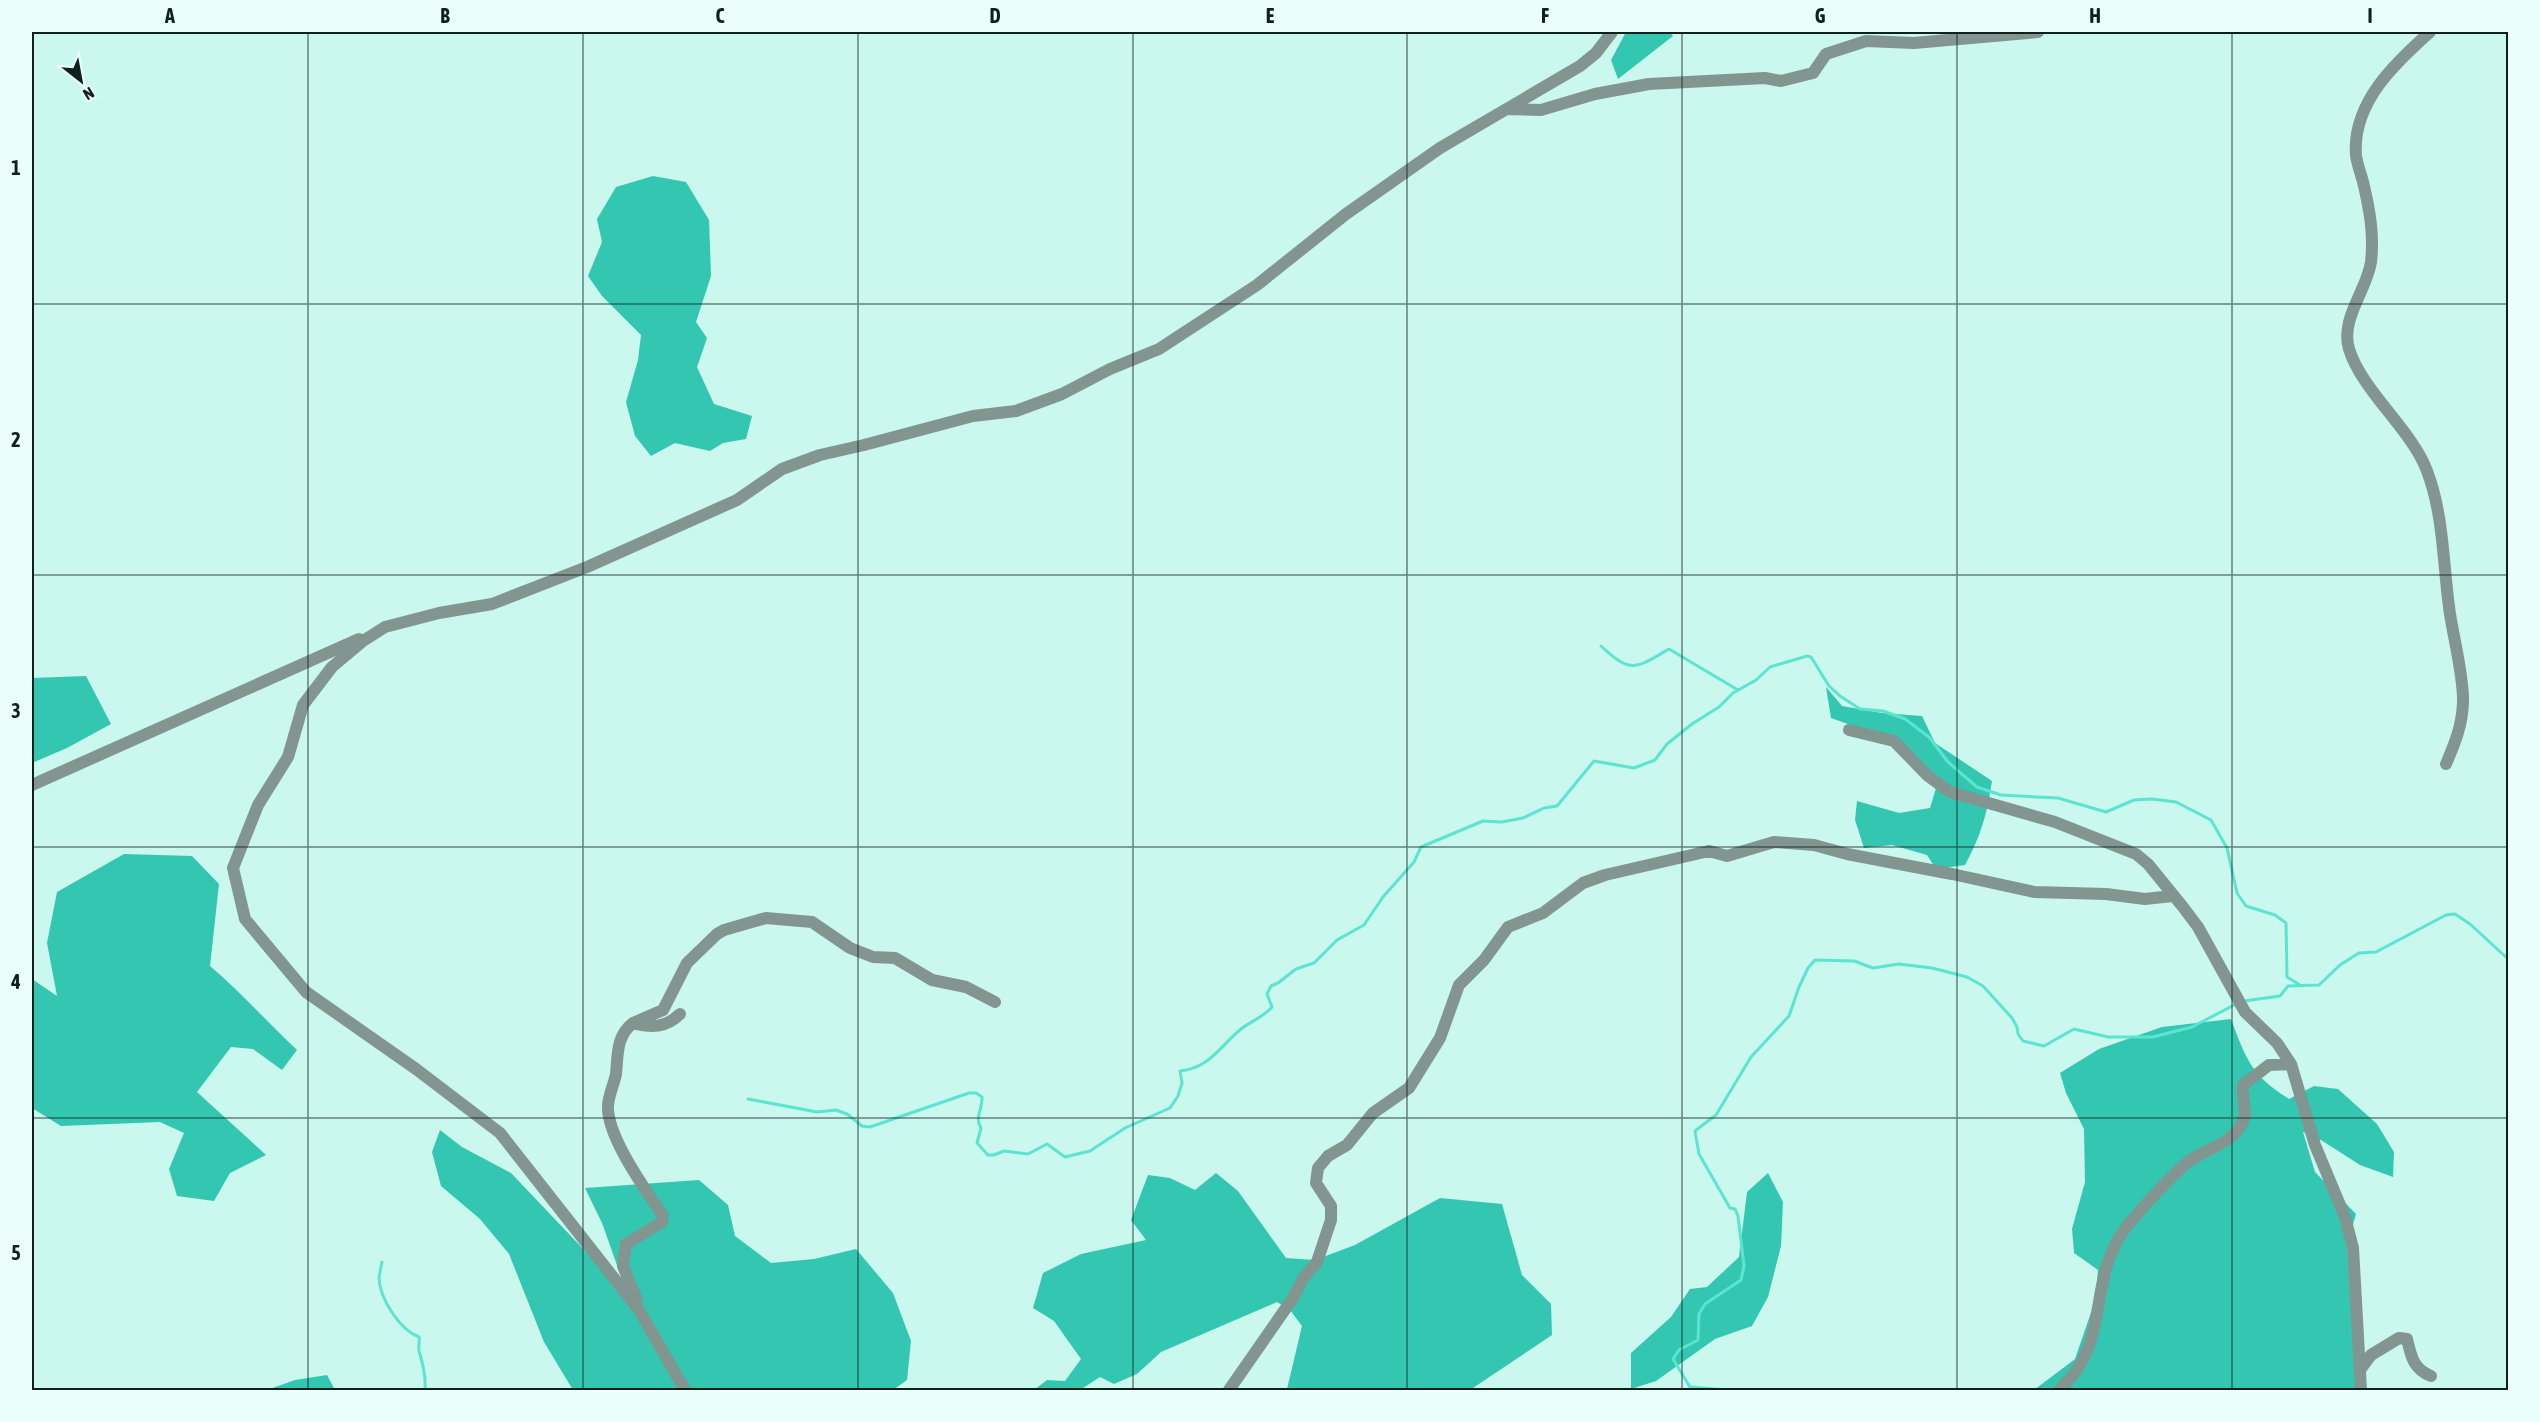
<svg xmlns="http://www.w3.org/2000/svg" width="2540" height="1422" font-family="'Asap Condensed',sans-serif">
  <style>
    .forest { fill: #33c7b2 }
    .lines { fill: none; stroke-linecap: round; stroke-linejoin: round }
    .stream { stroke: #5be5d0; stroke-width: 3 }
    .minor { stroke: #829591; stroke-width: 12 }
    .grid { fill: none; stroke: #0f201d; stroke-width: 1.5; stroke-opacity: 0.55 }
    .neatline { fill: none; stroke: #0f201d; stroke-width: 2 }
    .grid-label { font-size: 20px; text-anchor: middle; font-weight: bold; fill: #0f201d }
  </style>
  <rect width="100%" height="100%" fill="#caf7ee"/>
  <path class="forest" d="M 1626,32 L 1670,32 L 1673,36 L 1618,79 L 1611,60 Z
    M 653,176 L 686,182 L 709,220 L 711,276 L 696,322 L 707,338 L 697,367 L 714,404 L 752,416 L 746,439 L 723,443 L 710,451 L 675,443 L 651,456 L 635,436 L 626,402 L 638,360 L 641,335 L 602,296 L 588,276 L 602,242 L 597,219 L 616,187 Z
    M 86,676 L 111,724 L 67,748 L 32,763 L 32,678 Z
    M 1826,687 L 1842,706 L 1882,713 L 1922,716 L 1935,743 L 1992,781 C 1987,814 1981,836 1965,865 L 1936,869 L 1927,855 L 1892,845 L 1864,848 L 1855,820 L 1857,801 L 1899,813 L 1930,808 L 1939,778 L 1876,734 L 1831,718 Z
    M 124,854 L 192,856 L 219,884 L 210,966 C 241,992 267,1022 297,1050 L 282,1070 L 253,1049 L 231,1047 L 197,1092 L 266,1155 L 230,1173 L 214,1201 L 177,1196 L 169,1169 L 184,1133 L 160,1122 L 61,1126 L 32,1108 L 32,979 L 57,996 L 47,943 L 57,892 Z
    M 2231,1019 C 2246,1059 2251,1075 2289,1099 L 2314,1086 L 2338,1089 L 2377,1124 L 2394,1152 L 2393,1177 L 2360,1165 L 2321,1140 L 2303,1132 L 2315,1172 L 2356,1214 L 2347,1245 L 2357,1390 L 2034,1390 L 2075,1359 L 2095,1301 L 2098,1270 L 2074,1253 L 2072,1229 L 2085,1182 L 2084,1129 L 2066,1093 L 2060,1073 L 2099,1049 L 2162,1027 Z
    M 440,1130 L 462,1147 L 511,1173 L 628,1296 L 602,1223 L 585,1188 L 699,1180 L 728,1205 L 735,1236 L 771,1263 L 814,1259 L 856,1249 L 893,1293 L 911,1341 L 907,1380 L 893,1390 L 573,1390 L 544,1342 L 509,1254 L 480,1219 L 441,1186 L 432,1152 Z
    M 1216,1173 L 1238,1191 L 1286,1258 L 1315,1260 L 1355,1245 L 1440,1198 L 1502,1204 L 1522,1275 L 1551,1304 L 1552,1335 L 1470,1390 L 1279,1390 L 1287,1389 L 1302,1326 L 1290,1310 L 1277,1302 L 1161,1352 L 1137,1374 L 1114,1384 L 1100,1377 L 1080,1390 L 1034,1390 L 1047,1380 L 1065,1381 L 1081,1359 L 1054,1321 L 1033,1308 L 1043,1273 L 1081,1254 L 1146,1240 L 1131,1220 L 1148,1175 L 1170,1178 L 1195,1190 Z
    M 1768,1173 L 1783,1202 L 1781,1246 L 1768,1297 L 1752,1326 L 1715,1339 L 1656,1381 L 1631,1389 L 1631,1353 L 1671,1317 L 1690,1289 L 1707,1287 L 1739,1257 L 1747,1192 Z
    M 327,1375 L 335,1390 L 267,1390 L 295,1380 Z"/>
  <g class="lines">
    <path class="stream" d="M 1601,646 C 1631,674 1635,669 1669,649 L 1738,690
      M 2244,1001 L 2280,996 L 2288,986 L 2319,985 L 2340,965 L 2359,953 L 2376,952 L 2446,915 L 2455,914 L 2470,924 L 2508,959
      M 748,1099 L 817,1112 L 836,1110 L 847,1114 L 862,1126 L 870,1127 L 969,1093 L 976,1093 L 982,1097 C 983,1109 974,1117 981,1128 L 977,1143 L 988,1155 L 994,1155 L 1004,1151 L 1028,1154 L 1047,1144 L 1065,1157 L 1090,1151 L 1125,1128 L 1170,1108 L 1178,1096 L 1182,1083 L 1180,1071 C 1210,1068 1220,1046 1241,1029 C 1251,1021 1264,1017 1272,1007 L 1267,994 L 1271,986 L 1278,983 L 1296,969 L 1314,963 L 1337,940 L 1364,925 L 1383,897 L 1414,862 L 1421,847 L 1483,821 L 1502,822 L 1523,818 L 1544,808 L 1557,806 L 1594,761 L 1634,768 L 1655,760 L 1667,744 L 1692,724 L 1719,707 L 1733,693 L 1756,680 L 1770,667 L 1807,656 L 1811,657 L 1829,686 L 1840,696 L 1860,709 L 1883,711 L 1905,719 L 1929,737 L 1948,762 L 1977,787 L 2001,795 L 2058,798 L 2106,812 L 2134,800 L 2152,799 L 2176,802 L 2211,820 L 2227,848 L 2237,893 L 2246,906 L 2275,915 L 2286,923 L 2287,977 L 2300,985
      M 382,1262 C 381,1267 380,1272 379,1277 C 379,1298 400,1330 419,1337 C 420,1342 418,1346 419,1351 C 423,1365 426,1376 425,1390
      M 1726,1390 L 1690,1387 L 1673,1359 L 1679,1350 L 1698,1340 L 1699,1314 L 1705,1304 L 1741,1280 L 1744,1266 L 1738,1216 L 1735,1209 L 1730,1208 L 1699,1154 L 1695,1131 L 1716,1115 L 1751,1057 L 1789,1016 L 1799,987 L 1808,968 L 1815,960 L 1854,961 L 1873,968 L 1899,964 L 1932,968 L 1967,977 L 1983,986 L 2012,1018 L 2017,1027 L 2018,1034 L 2023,1041 L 2044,1046 L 2074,1029 L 2108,1037 L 2153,1037 L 2192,1027 L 2238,1003"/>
    <path class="minor" d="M 2430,32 C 2395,63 2352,103 2356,155 C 2357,165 2362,176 2364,186 C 2370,212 2374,235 2371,262 C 2367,290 2340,319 2349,349 C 2362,391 2412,430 2427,471 C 2444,515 2443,567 2450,614 C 2454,640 2464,678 2463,703 C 2462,726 2455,743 2446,764
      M 1508,109 L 1541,110 L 1595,94 L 1649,84 L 1765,78 L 1781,81 L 1813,73 L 1826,54 L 1866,41 L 1914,43 L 2038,32
      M 1849,730 L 1894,741 L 1928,776 L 1950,792 L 2055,822 L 2136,854 L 2148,864 L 2183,907 L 2198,927 L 2245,1012 L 2277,1043 L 2291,1064 L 2315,1145 L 2345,1217 L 2353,1248 L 2361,1390
      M 32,785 L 359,639
      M 633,1023 L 663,1010 L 687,963 L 717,934 L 724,930 L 766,918 L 812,922 L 850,948 L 873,957 L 895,958 L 932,980 L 966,987 L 995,1002
      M 637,1300 L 623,1266 L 626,1244 L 662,1222 L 663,1216 C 646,1190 606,1136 608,1105 C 609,1094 614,1084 616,1074 C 618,1055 616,1036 633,1023 C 651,1028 666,1028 680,1014
      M 2360,1370 L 2371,1355 L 2399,1338 L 2407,1339 C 2411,1356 2413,1369 2431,1376
      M 685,1390 L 639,1310 L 500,1133 L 416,1069 L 306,992 L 245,919 L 233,868 L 258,805 L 288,757 L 303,705 L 332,667 L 363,641 L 385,627 L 439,613 L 492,604 L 587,567 L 737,500 L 782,469 L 820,455 L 864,445 L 973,416 L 1016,411 L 1062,394 L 1110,369 L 1159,349 L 1257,285 L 1346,214 L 1440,148 L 1580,66 L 1596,53 L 1612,32
      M 1229,1390 L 1293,1298 L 1304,1277 L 1317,1262 L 1331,1220 L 1331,1206 L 1316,1183 L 1318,1168 L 1328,1156 L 1347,1145 L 1373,1113 L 1409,1088 L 1440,1038 L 1459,985 L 1484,960 L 1508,927 L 1543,913 L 1583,883 L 1605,875 L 1709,851 L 1727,856 L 1774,842 L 1814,845 L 1847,854 L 1952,874 L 2034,892 L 2106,894 L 2145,899 L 2172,896
      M 2059,1390 C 2110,1345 2088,1288 2120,1236 C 2131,1219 2176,1170 2192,1159 C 2209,1148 2235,1142 2243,1121 C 2248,1110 2241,1097 2243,1085 L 2269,1065 L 2291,1064"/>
  </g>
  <path class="grid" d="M 308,32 L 308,1390M 583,32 L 583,1390M 858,32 L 858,1390M 1133,32 L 1133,1390M 1407,32 L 1407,1390M 1682,32 L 1682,1390M 1957,32 L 1957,1390M 2232,32 L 2232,1390M 32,304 L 2508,304M 32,575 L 2508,575M 32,847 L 2508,847M 32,1118 L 2508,1118"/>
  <rect width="2540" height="1422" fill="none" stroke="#ecfefa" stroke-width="66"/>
  <g transform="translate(81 81) rotate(149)" stroke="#ecfefa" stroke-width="4.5" paint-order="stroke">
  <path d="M0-4.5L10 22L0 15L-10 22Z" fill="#0f201d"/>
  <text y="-9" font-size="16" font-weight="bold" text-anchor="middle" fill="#0f201d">N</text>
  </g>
  <rect x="33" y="33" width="2474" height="1356" class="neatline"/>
  <g class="grid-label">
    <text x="170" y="23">A</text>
    <text x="445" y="23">B</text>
    <text x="720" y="23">C</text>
    <text x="995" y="23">D</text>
    <text x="1270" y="23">E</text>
    <text x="1545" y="23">F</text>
    <text x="1820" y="23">G</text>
    <text x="2095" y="23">H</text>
    <text x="2370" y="23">I</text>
    <text x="16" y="175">1</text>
    <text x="16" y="447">2</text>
    <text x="16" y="718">3</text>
    <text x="16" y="989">4</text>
    <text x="16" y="1260">5</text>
  </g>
</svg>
